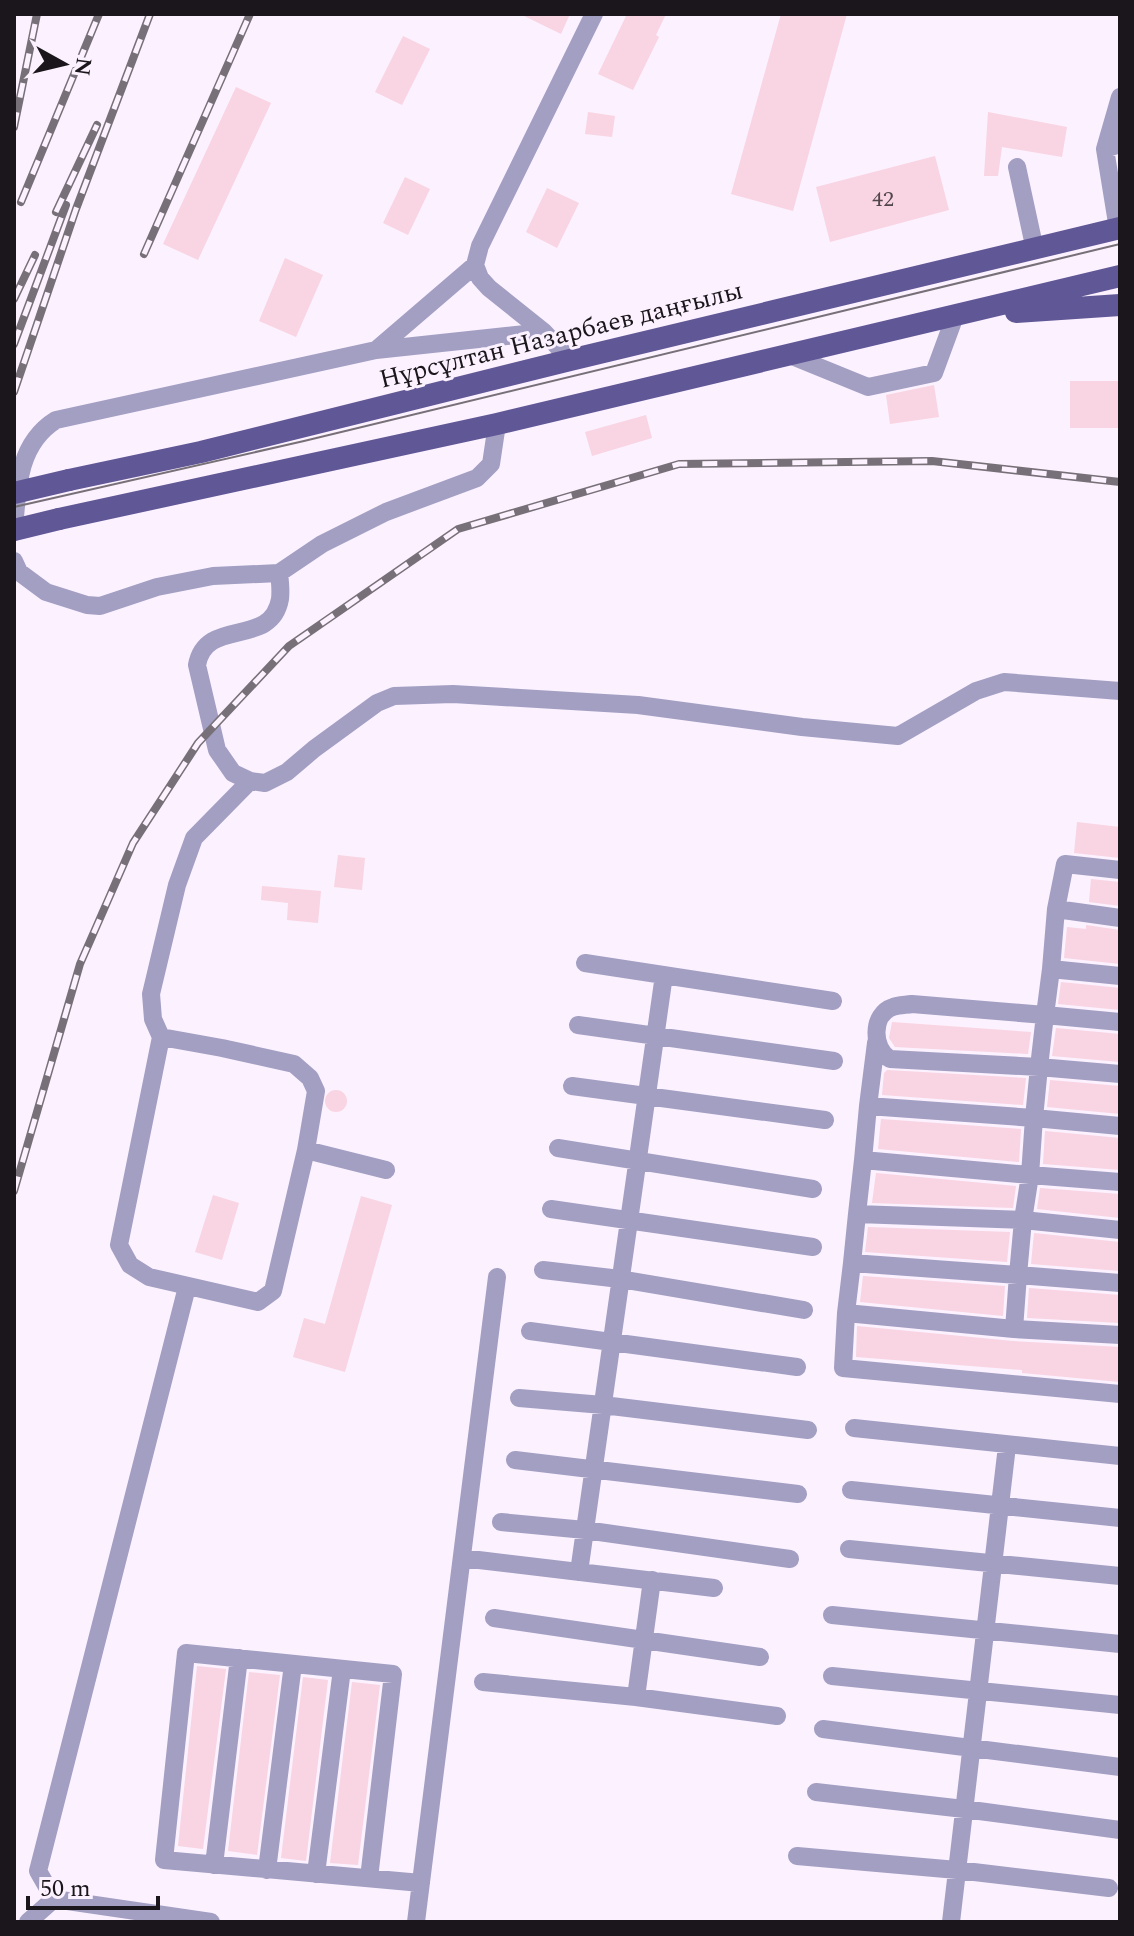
<svg xmlns="http://www.w3.org/2000/svg" width="1134" height="1936" font-family="Spectral,serif">
  <style>
    .building { fill: #f9d4e2 }
    .lines { fill: none; stroke-linecap: round; stroke-linejoin: round }
    .minor { stroke: #a29fc3; stroke-width: 18 }
    .major { stroke: #605796; stroke-width: 22 }
    .tram { stroke: #777078; stroke-width: 2 }
    .rail-casing { stroke: #777078; stroke-width: 8 }
    .rail { stroke: #fcf1fe; stroke-width: 5; stroke-dasharray: 15; stroke-linecap: butt }
    .major-bridge { stroke: #605796; stroke-width: 22 }
    .labels { text-anchor: middle; dominant-baseline: central; stroke-width: 6; stroke-linejoin: round; paint-order: stroke }
    .number-label { font-size: 22px; fill: #52464d }
    .street-label { font-size: 26px; fill: #1a161b; stroke: #fcf1fe }
  </style>
  <rect width="100%" height="100%" fill="#fcf1fe"/>
  <path class="building" d="M 520,14 L 570,14 L 561,34 Z
    M 627,14 L 666,14 L 656,35 L 659,37 L 633,90 L 598,74 Z
    M 781,14 L 847,14 L 793,211 L 731,194 Z
    M 403,36 L 430,49 L 402,105 L 375,92 Z
    M 236,87 L 271,103 L 198,260 L 163,244 Z
    M 588,112 L 615,116 L 612,137 L 585,134 Z
    M 988,112 L 1067,127 L 1062,157 L 1002,147 L 998,176 L 984,176 Z
    M 935,156 L 949,210 L 830,242 L 816,187 Z
    M 405,177 L 430,189 L 408,235 L 383,223 Z
    M 547,188 L 579,203 L 557,248 L 526,232 Z
    M 285,258 L 323,275 L 296,337 L 259,321 Z
    M 1070,381 L 1120,381 L 1120,428 L 1070,428 Z
    M 934,385 L 939,417 L 890,424 L 886,395 Z
    M 646,415 L 652,438 L 592,456 L 585,432 Z
    M 1077,822 L 1120,827 L 1120,858 L 1074,853 Z
    M 338,855 L 365,858 L 362,890 L 334,887 Z
    M 1091,879 L 1120,882 L 1120,906 L 1089,902 Z
    M 262,886 L 321,891 L 318,923 L 287,920 L 288,903 L 261,900 Z
    M 1086,925 L 1120,930 L 1120,964 L 1064,958 L 1067,927 L 1086,929 Z
    M 1061,982 L 1120,988 L 1120,1010 L 1058,1004 Z
    M 892,1022 L 1031,1032 L 1028,1054 L 895,1047 L 889,1038 Z
    M 1056,1028 L 1120,1034 L 1120,1062 L 1052,1056 Z
    M 887,1070 L 1026,1078 L 1023,1105 L 882,1095 L 884,1073 Z
    M 1050,1080 L 1120,1086 L 1120,1114 L 1047,1107 Z
    M325 1101a11 11 0 1 1 22 0a11 11 0 1 1-22 0Z
    M 881,1119 L 1021,1129 L 1019,1162 L 878,1149 Z
    M 1045,1131 L 1120,1138 L 1120,1170 L 1043,1164 Z
    M 876,1173 L 1016,1186 L 1013,1208 L 872,1203 Z
    M 1040,1188 L 1120,1194 L 1120,1218 L 1037,1209 Z
    M 213,1195 L 239,1203 L 222,1260 L 195,1252 Z
    M 361,1196 L 392,1205 L 345,1372 L 293,1357 L 304,1318 L 325,1324 Z
    M 868,1227 L 1010,1232 L 1007,1262 L 865,1252 Z
    M 1034,1233 L 1120,1242 L 1120,1271 L 1031,1264 Z
    M 863,1276 L 1005,1286 L 1003,1316 L 860,1302 Z
    M 1029,1288 L 1120,1295 L 1120,1323 L 1027,1318 Z
    M 857,1326 L 1013,1341 L 1120,1347 L 1120,1382 L 1022,1373 L 1022,1370 L 856,1357 Z
    M 197,1666 L 226,1669 L 203,1849 L 178,1846 Z
    M 249,1672 L 280,1675 L 257,1855 L 228,1851 Z
    M 303,1677 L 328,1680 L 306,1861 L 281,1858 Z
    M 352,1682 L 380,1685 L 358,1865 L 330,1863 Z"/>
  <g class="lines">
    <path class="minor" d="M 1105,149 L 1120,97
      M 1017,167 L 1035,250
      M 1118,229 L 1105,149 L 1120,144
      M 376,350 L 475,265
      M 787,354 L 868,387 L 934,373 L 955,316
      M 570,360 L 544,332 L 489,288 L 480,278 L 475,265 L 480,246 L 594,14
      M 14,532 C 17,491 17,444 56,420 L 376,350 L 544,332
      M 14,561 L 19,572 L 46,592 L 87,605 L 100,606 L 157,587 L 213,576 L 279,573 L 322,544 L 386,512 L 477,478 L 491,464 L 497,424
      M 279,573 C 280,581 281,591 280,599 C 271,649 206,616 197,665 L 217,750 L 233,773 L 250,781 L 265,783 L 287,772 L 314,749 L 377,703 L 394,696 L 453,694 L 638,705 L 802,727 L 898,736 L 976,691 L 1004,682 L 1120,691
      M 1120,870 L 1065,864 L 1056,909 L 1051,969 L 1120,976
      M 1056,909 L 1120,918
      M 585,963 L 833,1001
      M 1051,969 L 1045,1015 L 912,1004 C 906,1005 898,1005 893,1007 C 871,1014 872,1049 890,1059 L 1039,1067 L 1034,1118 L 868,1106 L 863,1160 L 1030,1175 L 1023,1220 L 857,1214 L 852,1263 L 1018,1275 L 1014,1329 L 846,1313 L 843,1368 L 1120,1394
      M 1120,1022 L 1045,1015 L 1039,1067 L 1120,1074
      M 578,1025 L 834,1061
      M 161,1037 L 222,1048 L 294,1064 L 310,1078 L 316,1091 L 306,1150 L 273,1291 L 258,1302 L 149,1277 L 130,1265 L 119,1245 Z
      M 161,1037 L 153,1019 L 151,994 L 177,885 L 194,838 L 250,781
      M 572,1086 L 825,1120
      M 868,1106 L 876,1043
      M 1120,1126 L 1034,1118 L 1030,1175 L 1120,1182
      M 558,1148 L 813,1189
      M 306,1150 L 386,1170
      M 551,1209 L 813,1247
      M 857,1214 L 863,1160
      M 1120,1230 L 1023,1220 L 1018,1275 L 1120,1283
      M 543,1270 L 620,1279 L 804,1310
      M 846,1313 L 852,1263
      M 1014,1329 L 1120,1335
      M 530,1331 L 797,1367
      M 519,1398 L 603,1405 L 808,1430
      M 854,1428 L 1120,1456
      M 515,1460 L 798,1494
      M 851,1490 L 1120,1518
      M 501,1522 L 585,1530 L 790,1559
      M 849,1549 L 1120,1576
      M 462,1558 L 714,1588
      M 579,1572 L 664,975
      M 832,1615 L 1120,1644
      M 494,1618 L 760,1657
      M 832,1676 L 1120,1705
      M 483,1682 L 636,1697 L 777,1716
      M 636,1697 L 652,1580
      M 823,1729 L 1120,1767
      M 816,1792 L 964,1809 L 1120,1830
      M 797,1856 L 957,1870 L 1109,1888
      M 214,1865 L 239,1658
      M 267,1870 L 293,1664
      M 316,1874 L 342,1669
      M 369,1878 L 393,1674 L 186,1653 L 164,1860 L 421,1883
      M 54,1899 L 38,1871 L 187,1287
      M 28,1922 L 54,1899 L 211,1922
      M 416,1922 L 497,1277
      M 951,1922 L 1007,1446"/>
    <path class="major" d="M 1016,312 L 1120,305
      M 69,480 L 201,452 L 570,360 L 1120,228
      M 59,519 L 497,424 L 1120,276"/>
    <path class="tram" d="M 14,507 L 304,441 L 1120,244"/>
    <defs>
      <path id="rail" d="M 14,127 L 37,14
        M 21,202 L 99,14
        M 56,212 L 97,125
        M 144,254 L 250,14
        M 14,299 L 35,255
        M 14,344 L 66,205
        M 14,392 L 76,209 L 150,14
        M 14,1191 L 80,964 L 133,843 L 198,743 L 289,646 L 458,529 L 679,464 L 932,461 L 1120,482"/>
    </defs>
    <use href="#rail" class="rail-casing"/>
    <use href="#rail" class="rail"/>
    <path class="major-bridge" d="M 14,493 L 69,480
      M 14,530 L 59,519"/>
  </g>
  <g class="labels">
    <g class="number-label">
      <text x="883" y="199">42</text>
    </g>
    <g class="street-label">
      <text transform="translate(561 335) rotate(-14)">Нұрсұлтан Назарбаев даңғылы</text>
    </g>
  </g>
  <rect width="1134" height="1936" fill="none" stroke="#1a161b" stroke-width="32"/>
  <g transform="translate(64 64) rotate(98)" stroke="#fcf1fe" stroke-width="6" paint-order="stroke">
  <path d="M0-6L14 30L0 20L-14 30Z" fill="#1a161b"/>
  <text y="-12" font-size="22" font-weight="bold" text-anchor="middle" fill="#1a161b">N</text>
  </g>
  <path d="M28 1896v12h130v-12" fill="none" stroke="#1a161b" stroke-width="4"/>
  <text x="40" y="1896" font-size="24" fill="#1a161b" stroke="#fcf1fe" stroke-width="6" paint-order="stroke">50 m</text>
</svg>
